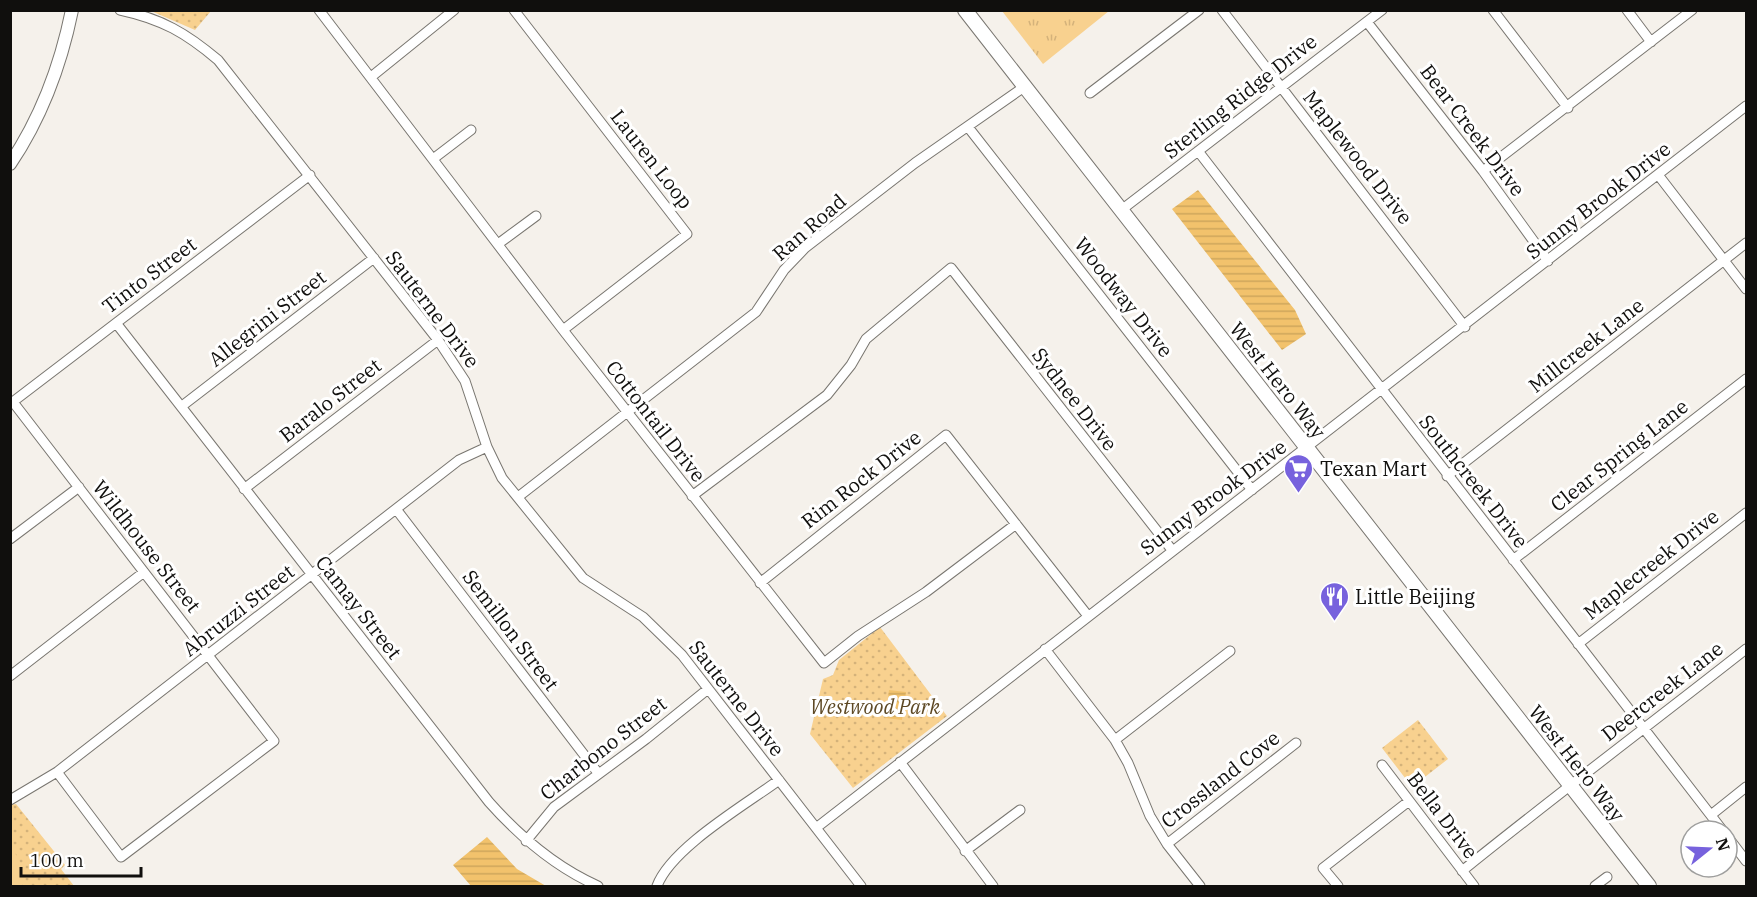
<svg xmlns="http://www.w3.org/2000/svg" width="1757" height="897" font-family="'IBM Plex Serif',serif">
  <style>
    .grass { fill: url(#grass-tufts) }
    .park { fill: url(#park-dots) }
    .pitch { fill: #f8d18f }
    .water { fill: url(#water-rules) }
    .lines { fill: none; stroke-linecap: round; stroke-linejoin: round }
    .minor-casing { stroke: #797670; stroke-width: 11 }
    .tertiary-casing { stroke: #797670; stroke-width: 14 }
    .secondary-casing { stroke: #797670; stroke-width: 16 }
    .minor { stroke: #fff; stroke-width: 9 }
    .tertiary { stroke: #fff; stroke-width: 12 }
    .secondary { stroke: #fff; stroke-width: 14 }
    .labels { text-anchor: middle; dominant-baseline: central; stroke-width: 6; stroke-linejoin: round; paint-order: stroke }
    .street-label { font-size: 20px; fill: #100f0d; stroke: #fff }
    .poi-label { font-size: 20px; fill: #100f0d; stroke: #fff; text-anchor: start }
    .park-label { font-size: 20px; font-style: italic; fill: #5d4824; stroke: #fff }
  </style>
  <defs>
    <pattern id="grass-tufts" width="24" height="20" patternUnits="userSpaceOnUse" patternTransform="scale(1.5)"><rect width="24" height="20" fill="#f8d18f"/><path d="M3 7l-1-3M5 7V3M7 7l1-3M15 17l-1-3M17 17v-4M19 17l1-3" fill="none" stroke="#d4b27a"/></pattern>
    <pattern id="park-dots" width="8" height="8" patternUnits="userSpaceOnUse" patternTransform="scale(1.5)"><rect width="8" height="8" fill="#f8d18f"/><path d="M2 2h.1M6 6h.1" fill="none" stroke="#d4b27a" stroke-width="1.8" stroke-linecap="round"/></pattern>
    <pattern id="water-rules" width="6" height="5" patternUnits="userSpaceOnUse" patternTransform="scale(1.5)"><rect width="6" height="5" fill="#f2c26c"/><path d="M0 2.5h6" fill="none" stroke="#cea65c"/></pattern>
  </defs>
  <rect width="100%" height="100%" fill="#f5f1eb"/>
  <path class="grass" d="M 1002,11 L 1109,11 L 1043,64 Z"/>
  <path class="park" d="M 151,11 L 211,10 L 211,11 L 195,30 Z
    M 880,627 L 947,716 L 853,788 L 810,734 L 823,679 L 833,675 L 839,660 Z
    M 1418,720 L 1448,759 L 1412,787 L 1382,748 Z
    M 16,804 L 65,865 L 61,869 L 74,886 L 11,886 L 10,805 Z"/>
  <path class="pitch" d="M 10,847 C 19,856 27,875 22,886 L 11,886 Z"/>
  <path class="water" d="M 1198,190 L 1295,310 L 1306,334 L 1282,350 L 1172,209 Z
    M 889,690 L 906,692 L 902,720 L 885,718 Z
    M 487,837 L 517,869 L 546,886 L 471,886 L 453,865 Z"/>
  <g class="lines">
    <defs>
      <path id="minor" d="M 120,10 C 162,19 186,33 218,60 L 438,340 L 465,381 L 487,447 L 502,478 L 583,578 L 643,617 L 682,655 L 861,886
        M 319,10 L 563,330 L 824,663 L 858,636 L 926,592 L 1016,524
        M 514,10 L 687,234 L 563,330
        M 1222,10 L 1465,327
        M 1493,10 L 1568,108
        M 1627,10 L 1651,42
        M 1367,22 L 1483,171 L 1548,261
        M 371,77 L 454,10
        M 1090,93 L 1199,10
        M 968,127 L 1252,490
        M 1198,151 L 1723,831
        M 433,159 L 471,130
        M 1483,171 L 1692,10
        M 1659,176 L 1746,289
        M 1120,211 L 1382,10
        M 498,244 L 536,216
        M 116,323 L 489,802 C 521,838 555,867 598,886
        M 13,402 L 274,741 L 121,857 L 57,772
        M 10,404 L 310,175
        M 182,406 L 374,258
        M 1447,476 L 1746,243
        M 244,489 L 438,340
        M 692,496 L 827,395 L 851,365 L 866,339 L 951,268 L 1172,550
        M 518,497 L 756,312 L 784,270 L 805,248 L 915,163 L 1024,87
        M 396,509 L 598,773
        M 10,539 L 79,487
        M 1513,560 L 1746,379
        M 760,583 L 946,435 L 1088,616
        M 1578,644 L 1746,513
        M 1045,649 L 1115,740 L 1128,763 L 1150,816 L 1167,844 L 1200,886
        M 10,676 L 144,572
        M 1115,740 L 1230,651
        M 900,762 L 993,886
        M 1382,765 L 1474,886
        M 10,800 L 57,772 L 459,460 L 487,447
        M 1711,815 L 1746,787
        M 816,828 L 1746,106
        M 1727,836 L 1746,861
        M 526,841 L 554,807 L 646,739 L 708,689
        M 1167,844 L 1296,743
        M 965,851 L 1020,810
        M 1462,871 C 1556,795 1652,723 1746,649
        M 657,886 C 671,848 745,805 779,780
        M 1338,886 L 1323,868 L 1409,801
        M 1595,886 L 1607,877"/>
      <path id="tertiary" d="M 10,164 C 41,118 61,64 72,10"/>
      <path id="secondary" d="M 965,10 L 1649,886"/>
    </defs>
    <use href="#minor" class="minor-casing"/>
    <use href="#tertiary" class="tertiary-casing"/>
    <use href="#secondary" class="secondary-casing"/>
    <use href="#minor" class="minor"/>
    <use href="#tertiary" class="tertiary"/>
    <use href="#secondary" class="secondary"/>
  </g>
  <defs>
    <symbol id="supermarket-pin" viewBox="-11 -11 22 30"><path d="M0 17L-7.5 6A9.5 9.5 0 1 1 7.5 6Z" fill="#7762dd" stroke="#fff"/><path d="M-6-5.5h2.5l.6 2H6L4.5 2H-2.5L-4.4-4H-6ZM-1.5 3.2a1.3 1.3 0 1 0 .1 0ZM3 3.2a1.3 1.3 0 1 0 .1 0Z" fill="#fff"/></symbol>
    <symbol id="restaurant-pin" viewBox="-11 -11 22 30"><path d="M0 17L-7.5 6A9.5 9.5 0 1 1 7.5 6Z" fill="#7762dd" stroke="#fff"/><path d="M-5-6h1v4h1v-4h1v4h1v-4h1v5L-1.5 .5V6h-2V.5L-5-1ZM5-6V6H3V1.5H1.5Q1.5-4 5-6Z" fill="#fff"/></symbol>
  </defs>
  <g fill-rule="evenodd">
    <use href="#supermarket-pin" x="1282" y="452" width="33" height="45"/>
    <use href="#restaurant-pin" x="1318" y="580" width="33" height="45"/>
  </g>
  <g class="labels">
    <g class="street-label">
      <text transform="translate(1240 96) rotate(-38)">Sterling Ridge Drive</text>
      <text transform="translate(1473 130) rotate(53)">Bear Creek Drive</text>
      <text transform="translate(1358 157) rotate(52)">Maplewood Drive</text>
      <text transform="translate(652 159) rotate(52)">Lauren Loop</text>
      <text transform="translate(1598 200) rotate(-38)">Sunny Brook Drive</text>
      <text transform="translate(809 227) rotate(-41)">Ran Road</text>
      <text transform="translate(149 275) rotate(-37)">Tinto Street</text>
      <text transform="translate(1124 297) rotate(52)">Woodway Drive</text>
      <text transform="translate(433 309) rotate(53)">Sauterne Drive</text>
      <text transform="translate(267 318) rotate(-38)">Allegrini Street</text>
      <text transform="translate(1586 345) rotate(-38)">Millcreek Lane</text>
      <text transform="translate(1278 380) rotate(52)">West Hero Way</text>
      <text transform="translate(1075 399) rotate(52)">Sydnee Drive</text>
      <text transform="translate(330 400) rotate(-38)">Baralo Street</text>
      <text transform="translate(656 421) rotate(52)">Cottontail Drive</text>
      <text transform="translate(1619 455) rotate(-38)">Clear Spring Lane</text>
      <text transform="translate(861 479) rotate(-38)">Rim Rock Drive</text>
      <text transform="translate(1474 481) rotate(52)">Southcreek Drive</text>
      <text transform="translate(1213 497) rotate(-37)">Sunny Brook Drive</text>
      <text transform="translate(147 546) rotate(52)">Wildhouse Street</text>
      <text transform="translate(1651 564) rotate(-38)">Maplecreek Drive</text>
      <text transform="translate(359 607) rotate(52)">Camay Street</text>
      <text transform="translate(238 610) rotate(-38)">Abruzzi Street</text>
      <text transform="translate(511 630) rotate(53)">Semillon Street</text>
      <text transform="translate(1662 691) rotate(-38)">Deercreek Lane</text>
      <text transform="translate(737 698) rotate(52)">Sauterne Drive</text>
      <text transform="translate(603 748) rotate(-38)">Charbono Street</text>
      <text transform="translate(1577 763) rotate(52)">West Hero Way</text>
      <text transform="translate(1220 779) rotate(-38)">Crossland Cove</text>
      <text transform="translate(1443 815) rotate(53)">Bella Drive</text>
    </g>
    <g class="poi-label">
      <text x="1320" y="468">Texan Mart</text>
      <text x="1355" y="596">Little Beijing</text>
    </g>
    <g class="park-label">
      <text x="875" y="706">Westwood Park</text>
    </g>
  </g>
  <rect width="1757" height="897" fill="none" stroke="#100f0d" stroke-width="24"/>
  <g transform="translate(1709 849) rotate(72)"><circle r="28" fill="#ffffff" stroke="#9f9f9e" stroke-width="1.5"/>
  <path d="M0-4.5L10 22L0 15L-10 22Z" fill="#7762dd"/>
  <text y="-9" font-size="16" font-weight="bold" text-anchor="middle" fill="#100f0d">N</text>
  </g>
  <path d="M21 867v9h120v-9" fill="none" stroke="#100f0d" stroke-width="3"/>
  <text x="30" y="867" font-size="18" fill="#100f0d" stroke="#ffffff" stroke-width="4.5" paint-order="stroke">100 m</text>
</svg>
